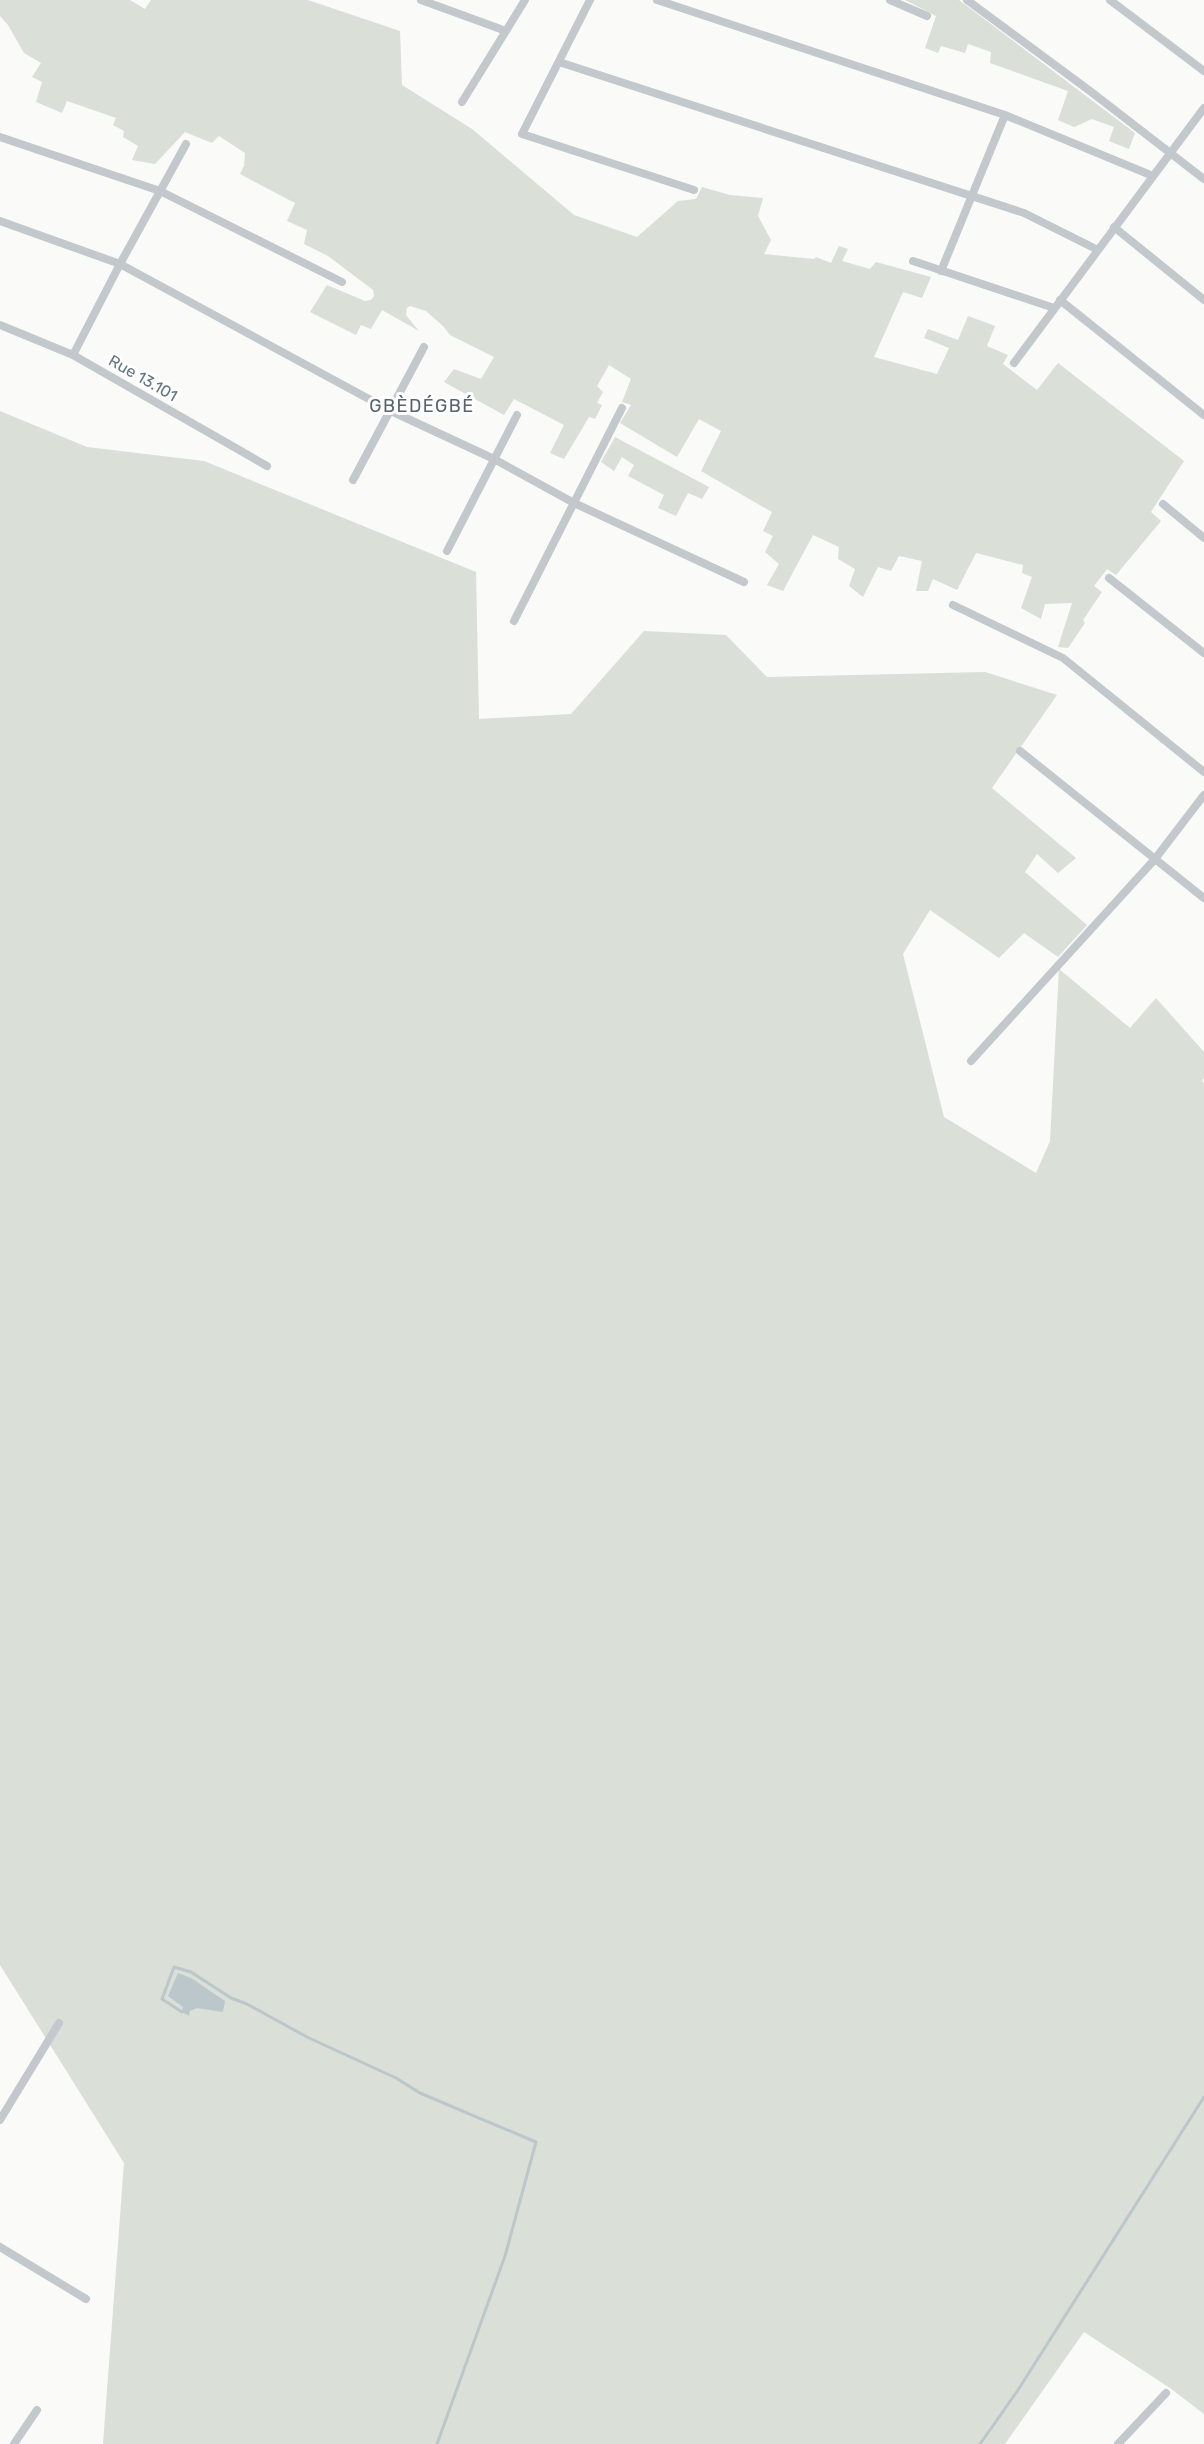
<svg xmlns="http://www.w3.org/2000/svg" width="1204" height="2444" font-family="Rubik,sans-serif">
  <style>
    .green { fill: #dadfd7 }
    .water { fill: #bbc7cb }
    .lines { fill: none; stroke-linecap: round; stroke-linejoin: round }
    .stream { stroke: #bbc7cb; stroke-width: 3 }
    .street { stroke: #c3c8cc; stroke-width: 8 }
    .labels { text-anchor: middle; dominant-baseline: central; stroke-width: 6; stroke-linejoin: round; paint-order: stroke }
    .street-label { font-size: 16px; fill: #657683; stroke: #fff }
    .neighbourhood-label { font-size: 18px; letter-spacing: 1.5px; fill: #57646e; stroke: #fff }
  </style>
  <rect width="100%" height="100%" fill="#fafaf8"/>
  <path class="green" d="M 0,0 L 130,0 L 145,9 L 151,0 L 308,0 L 400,31 L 402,85 L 472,129 L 574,215 L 637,237 L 678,201 L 696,199 L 702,187 L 730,195 L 763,198 L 758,216 L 771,240 L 764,254 L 814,259 L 816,257 L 831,263 L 839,246 L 848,249 L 842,261 L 870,269 L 876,262 L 931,277 L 922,298 L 903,292 L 874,357 L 937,374 L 949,348 L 924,338 L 928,329 L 958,340 L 968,316 L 995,326 L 987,346 L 1008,355 L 1003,364 L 1037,390 L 1058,363 L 1184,461 L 1151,512 L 1161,521 L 1116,575 L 1107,569 L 1094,586 L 1102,592 L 1083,620 L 1085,623 L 1068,648 L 1058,647 L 1072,603 L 1045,604 L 1041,619 L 1021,608 L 1032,577 L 1022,573 L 1023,565 L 976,553 L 957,590 L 933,579 L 928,591 L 916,591 L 922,561 L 899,556 L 891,571 L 878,567 L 863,597 L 849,586 L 855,569 L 838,559 L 839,547 L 813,535 L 783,591 L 767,585 L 779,564 L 765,552 L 773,536 L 763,531 L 772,512 L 701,471 L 721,431 L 699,419 L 677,457 L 620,423 L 631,405 L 622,402 L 631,379 L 609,365 L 597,386 L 603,392 L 597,403 L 602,405 L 595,419 L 589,417 L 564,459 L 550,453 L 564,425 L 514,399 L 504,415 L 444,382 L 454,369 L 481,379 L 494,357 L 450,335 L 443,326 L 426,311 L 410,306 L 407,308 L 406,315 L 419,331 L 382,310 L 371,329 L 361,325 L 356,335 L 310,312 L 327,285 L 365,301 L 371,300 L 374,296 L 373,290 L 328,256 L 304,244 L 307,230 L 287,221 L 295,203 L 240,174 L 244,166 L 245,153 L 219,136 L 212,143 L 185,132 L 155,164 L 132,160 L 138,146 L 123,137 L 124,131 L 113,125 L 116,118 L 67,101 L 62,113 L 36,102 L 42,82 L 32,77 L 41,63 L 24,53 L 8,25 L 0,16 Z
    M 905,0 L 959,0 L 1135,133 L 1129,149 L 1109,141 L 1114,127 L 1092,119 L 1074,127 L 1058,120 L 1068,91 L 990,63 L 991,52 L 968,44 L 965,53 L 941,46 L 938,53 L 925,48 L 936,16 Z
    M 0,411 L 87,447 L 204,461 L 476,572 L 479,719 L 571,714 L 644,631 L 726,635 L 767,677 L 985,672 L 1057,695 L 992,788 L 1076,858 L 1058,873 L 1037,854 L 1025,872 L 1087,925 L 1058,957 L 1024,933 L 999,958 L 930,910 L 903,954 L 944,1117 L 1036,1173 L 1050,1141 L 1059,969 L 1130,1028 L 1156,998 L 1204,1052 L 1204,1078 L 1202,1081 L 1204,1083 L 1204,2414 L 1170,2388 L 1084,2332 L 1005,2444 L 103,2444 L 124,2163 L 0,1965 Z
    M 615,437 L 709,487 L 702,499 L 688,493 L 676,516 L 658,508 L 664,495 L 628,476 L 634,465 L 622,457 L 614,471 L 601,462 Z"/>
  <path class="water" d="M 178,1973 L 191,1978 L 225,2001 L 223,2012 L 197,2008 L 190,2011 L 189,2016 L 182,2012 L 183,2007 L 168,1996 Z"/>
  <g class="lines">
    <path class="stream" d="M 182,2012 L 162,1999 L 174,1967 L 191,1972 L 231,1998 L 247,2004 L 307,2037 L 396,2078 L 420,2093 L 536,2142 L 505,2256 L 437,2444
      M 980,2444 L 1018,2390 L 1204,2097"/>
    <path class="street" d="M 421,0 L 506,31
      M 590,0 L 522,134 L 694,190
      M 657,0 L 1005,115 L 1153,176
      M 890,0 L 927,16
      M 967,0 L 1090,91 L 1204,179
      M 1110,0 L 1204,71
      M 559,62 L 1024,213 L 1098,250
      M 462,102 L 525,0
      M 0,137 L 160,191 L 342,282
      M 0,221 L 120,264 L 391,411 L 494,459 L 574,503 L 744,582
      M 1114,227 L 1204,300
      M 913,261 L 1054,308
      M 941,271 L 1005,115
      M 1060,300 L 1204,415
      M 0,325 L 73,355 L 267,466
      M 73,355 L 120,264 L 186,144
      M 1014,363 L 1204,108
      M 353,480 L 424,347
      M 1163,504 L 1204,538
      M 447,551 L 517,415
      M 1109,578 L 1204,653
      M 953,605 L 1063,658 L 1204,772
      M 514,621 L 622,408
      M 1020,751 L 1204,898
      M 971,1061 L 1155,859 L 1204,795
      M 0,2120 L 59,2023
      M 0,2247 L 86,2299
      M 14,2444 L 37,2410
      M 1118,2444 L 1166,2393"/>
  </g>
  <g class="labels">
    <g class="street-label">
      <text transform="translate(143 378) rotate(30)">Rue 13.101</text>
    </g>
    <g class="neighbourhood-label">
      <text x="422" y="406">GBÈDÉGBÉ</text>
    </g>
  </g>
</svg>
